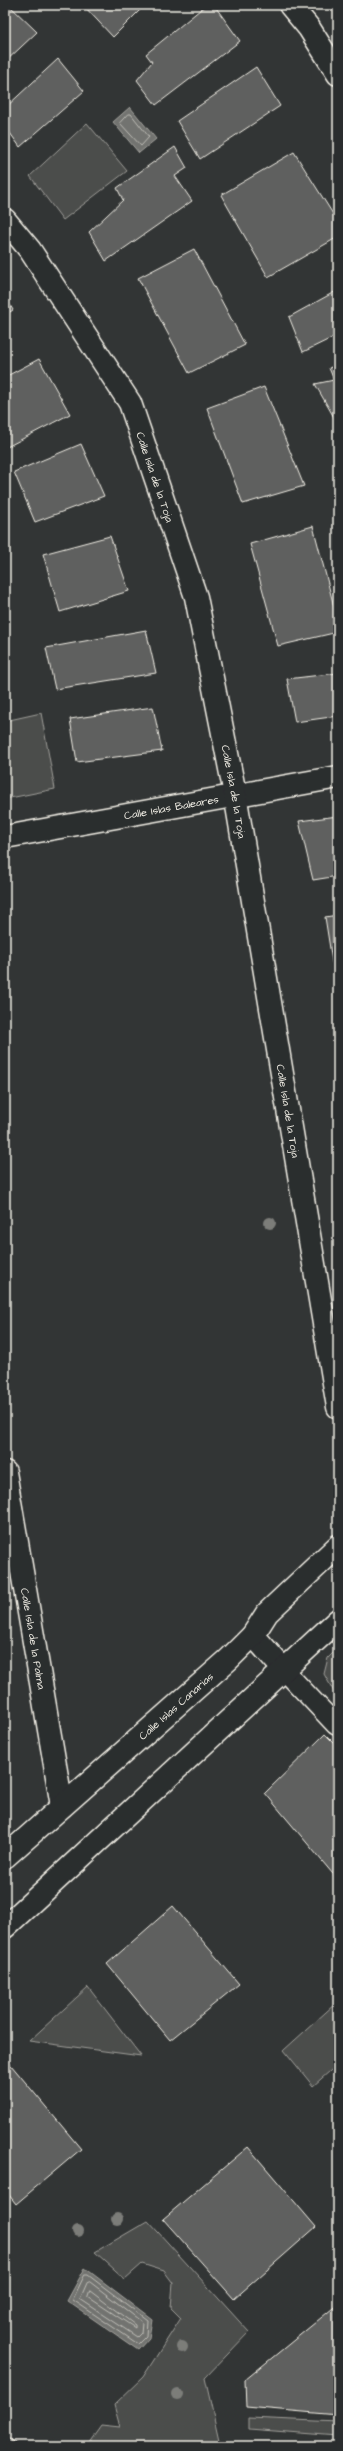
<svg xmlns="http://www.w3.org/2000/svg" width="343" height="2451" font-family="'Architects Daughter',sans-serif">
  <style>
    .green { fill: #4b4d4c; stroke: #a09f9a }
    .water { fill: #727370; stroke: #a6a5a0 }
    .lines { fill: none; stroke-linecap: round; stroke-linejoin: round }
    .shore { stroke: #c0bfb8; stroke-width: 1 }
    .building { fill: #5f605f; stroke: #f4f1e8 }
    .service-casing { stroke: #f4f1e8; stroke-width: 22 }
    .pedestrian-casing { stroke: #f4f1e8; stroke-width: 25 }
    .minor-casing { stroke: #f4f1e8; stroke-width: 25 }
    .service { stroke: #2a2d2e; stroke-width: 19 }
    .pedestrian { stroke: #2a2d2e; stroke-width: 22 }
    .minor { stroke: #2a2d2e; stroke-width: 22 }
    .tree { fill: #7c7d79 }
    .labels { text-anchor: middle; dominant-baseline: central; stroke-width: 4; stroke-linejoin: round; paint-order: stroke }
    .street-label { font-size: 11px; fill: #f4f1e8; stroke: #2a2d2e }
  </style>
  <rect width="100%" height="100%" fill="#323535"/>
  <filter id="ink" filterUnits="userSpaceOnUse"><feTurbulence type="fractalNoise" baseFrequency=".025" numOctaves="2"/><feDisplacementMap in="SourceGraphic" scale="8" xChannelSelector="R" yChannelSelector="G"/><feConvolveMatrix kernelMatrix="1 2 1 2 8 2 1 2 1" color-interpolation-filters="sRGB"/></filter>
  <g filter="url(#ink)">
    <path class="green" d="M 87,123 L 127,171 L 63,220 L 30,176 Z
      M 41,713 L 55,789 L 5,799 L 5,721 Z
      M 338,1648 L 338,1699 L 324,1674 L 328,1658 Z
      M 88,1987 L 141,2056 L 29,2041 Z
      M 336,2003 L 338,2006 L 338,2064 L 313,2086 L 284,2050 Z
      M 148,2221 L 249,2332 L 205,2378 L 219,2440 L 216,2446 L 86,2446 L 101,2425 L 120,2427 L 114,2405 L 143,2377 L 181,2318 L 171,2308 L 173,2283 L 164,2271 L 142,2264 L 125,2279 L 95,2252 Z
      M 249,2418 L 338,2422 L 338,2436 L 249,2429 Z"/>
    <path class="water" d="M 130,107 L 156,139 L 139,153 L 113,122 Z
      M 85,2268 L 152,2319 L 149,2338 L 138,2350 L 67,2301 Z"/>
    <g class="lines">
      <path class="shore" d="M 128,114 L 131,114 L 149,137 L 141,146 L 120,123 Z
        M 85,2275 L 88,2275 L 147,2320 L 146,2336 L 138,2344 L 73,2300 Z
        M 90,2282 L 142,2322 L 141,2333 L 137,2337 L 80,2299 L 87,2283 Z
        M 90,2291 L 135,2325 L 135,2328 L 88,2297 Z"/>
    </g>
    <path class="building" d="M 5,5 L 9,5 L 37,32 L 5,62 Z
      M 83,5 L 145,5 L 113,37 Z
      M 206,5 L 214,5 L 240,41 L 156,105 L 137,80 L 152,62 L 146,54 Z
      M 58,59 L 84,91 L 20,147 L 5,126 L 5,108 Z
      M 256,67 L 280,106 L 200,159 L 177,121 Z
      M 175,147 L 187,168 L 175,176 L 192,201 L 106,261 L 89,232 L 123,200 L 117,188 Z
      M 294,152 L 338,222 L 338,237 L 268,277 L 221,195 Z
      M 194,249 L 245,345 L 189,373 L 138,278 Z
      M 338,290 L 338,335 L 303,352 L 289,317 Z
      M 5,297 L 13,310 L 5,315 Z
      M 39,359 L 70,414 L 5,448 L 5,377 Z
      M 338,364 L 338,418 L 335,419 L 315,384 L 334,380 L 329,368 Z
      M 264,387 L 304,486 L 243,504 L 207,408 Z
      M 81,444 L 104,496 L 35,522 L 14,472 Z
      M 313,526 L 338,622 L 338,632 L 278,646 L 250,544 Z
      M 110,536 L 129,591 L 60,612 L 43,554 Z
      M 146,630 L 156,673 L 55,689 L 46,648 Z
      M 338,673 L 338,716 L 295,722 L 287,679 Z
      M 153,707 L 162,751 L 77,762 L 70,719 Z
      M 338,816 L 338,876 L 313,880 L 299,821 Z
      M 338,915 L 338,999 L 325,917 Z
      M 325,1734 L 338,1747 L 338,1880 L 265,1793 Z
      M 173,1906 L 239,1984 L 170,2040 L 107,1964 Z
      M 6,2059 L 81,2149 L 16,2204 L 5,2190 Z
      M 248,2147 L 316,2227 L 234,2299 L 163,2219 Z
      M 338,2304 L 338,2415 L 246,2407 L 245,2380 Z
      M 5,2436 L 19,2446 L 5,2446 Z"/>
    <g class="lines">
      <defs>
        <path id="service" d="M 284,1670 L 336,1725"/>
        <g id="pedestrian">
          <path id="s1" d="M 5,837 L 338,777"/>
        </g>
        <g id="minor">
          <path d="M 290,5 L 309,28 L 338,74"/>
          <path id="s2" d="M 5,220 L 30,250 L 130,403 L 196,597 L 235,794 L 338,1407"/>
          <path id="s3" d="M 5,1472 L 62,1806"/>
          <path d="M 253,1635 L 284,1670"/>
          <path id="s4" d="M 5,1857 L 229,1659 L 253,1635 L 267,1613 L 338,1546"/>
          <path d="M 5,1927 L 338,1620"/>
        </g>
      </defs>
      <use href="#service" class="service-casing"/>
      <use href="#pedestrian" class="pedestrian-casing"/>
      <use href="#minor" class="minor-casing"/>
      <use href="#service" class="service"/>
      <use href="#pedestrian" class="pedestrian"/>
      <use href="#minor" class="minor"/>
    </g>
    <g class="tree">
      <circle cx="270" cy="1223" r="6"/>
      <circle cx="117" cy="2219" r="6"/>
      <circle cx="78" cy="2231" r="6"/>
      <circle cx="182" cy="2347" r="6"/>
      <circle cx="178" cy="2394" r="6"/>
    </g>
  </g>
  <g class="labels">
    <g class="street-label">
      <text stroke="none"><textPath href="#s2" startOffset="300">Calle Isla de la Toja</textPath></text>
      <text stroke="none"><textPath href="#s2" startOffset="625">Calle Isla de la Toja</textPath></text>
      <text stroke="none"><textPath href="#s1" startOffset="169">Calle Islas Baleares</textPath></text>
      <text stroke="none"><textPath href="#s2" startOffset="949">Calle Isla de la Toja</textPath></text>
      <text stroke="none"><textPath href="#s3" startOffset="169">Calle Isla de la Palma</textPath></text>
      <text stroke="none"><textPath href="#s4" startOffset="228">Calle Islas Canarias</textPath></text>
    </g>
  </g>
  <rect width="343" height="2451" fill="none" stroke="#2a2d2e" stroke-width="20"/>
  <rect x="10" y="10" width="323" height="2431" fill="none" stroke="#f4f1e8" stroke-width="1.5" filter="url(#ink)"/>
</svg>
